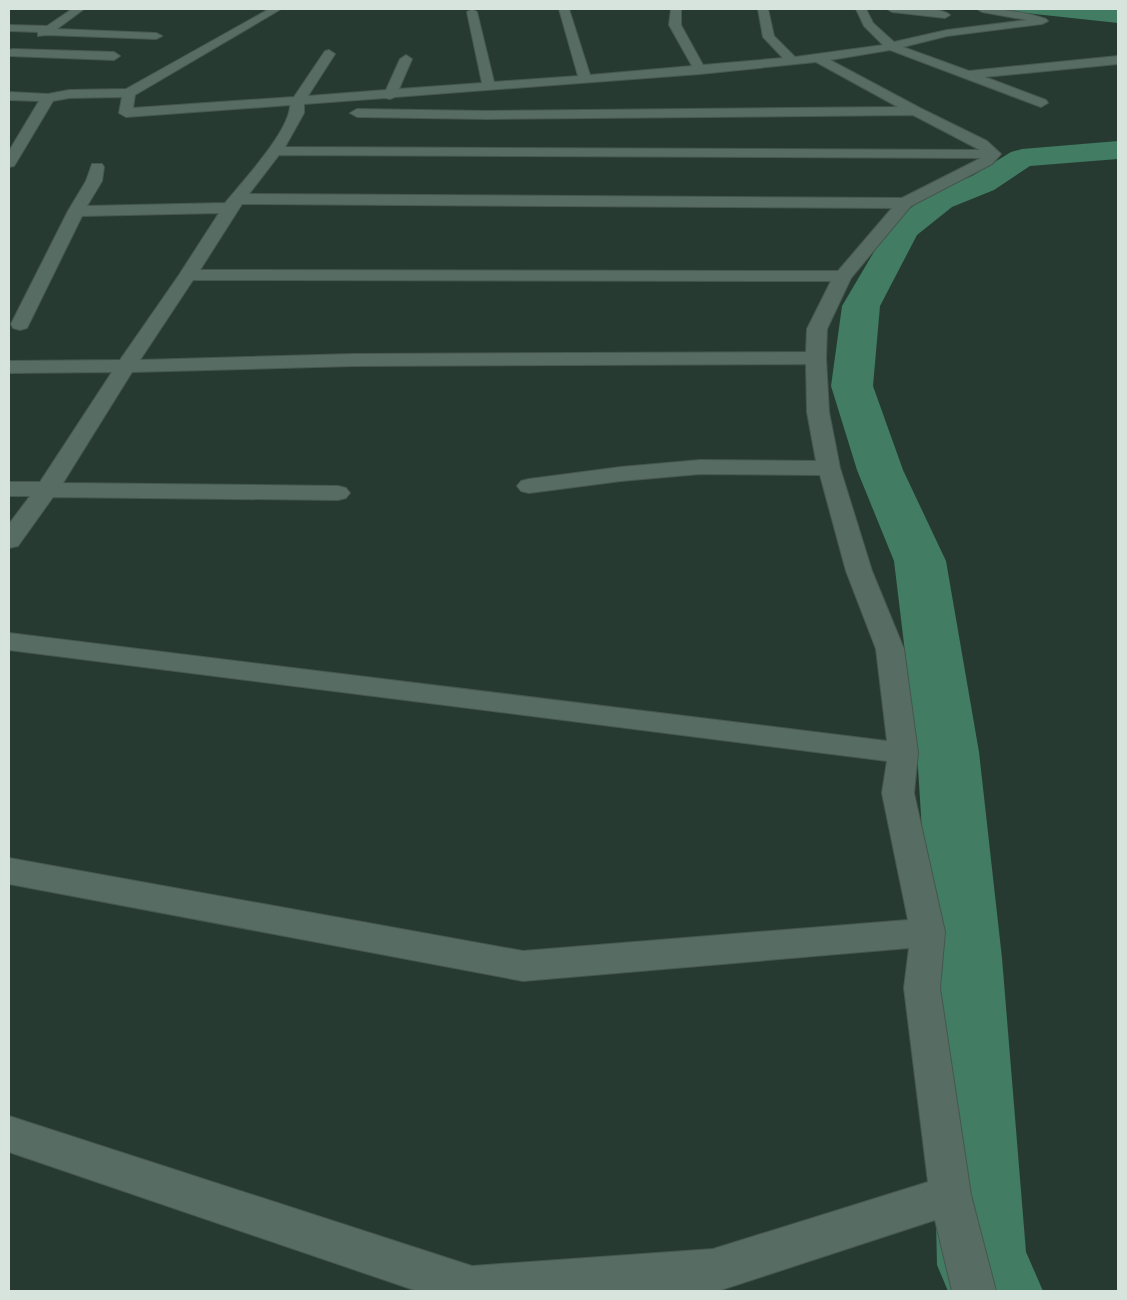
<svg xmlns="http://www.w3.org/2000/svg" width="1127" height="1300" font-family="Montserrat,sans-serif">
  <style>
    .water { fill: #417c63 }
    .lines { fill: none; stroke-linecap: round; stroke-linejoin: round }
    .river { fill: #417c63; fill-rule: evenodd }
    .street-casing { stroke: #465750; stroke-width: 2 }
    .street { fill: #576c62; fill-rule: evenodd }
  </style>
  <rect width="100%" height="100%" fill="#263a31"/>
  <path class="water" d="M 988,9 L 1118,9 L 1118,23 Z"/>
  <g class="lines">
    <path class="river" d="M 1118,141 L 1118,159 L 1030,166 L 994,190 L 952,207 L 917,235 L 880,306 L 873,386 L 903,470 L 946,561 L 979,752 L 1002,958 L 1026,1252 L 1043,1291 L 948,1291 L 937,1265 L 930,958 L 917,752 L 894,561 L 857,470 L 831,386 L 842,306 L 891,223 L 930,193 L 972,176 L 1011,152 L 1022,149 Z"/>
    <defs>
      <path id="street" d="M 72,9 L 84,9 L 57,29 L 156,33 L 162,36 L 156,39 L 47,35 L 38,36 L 38,32 L 9,31 L 9,25 L 47,26 Z
        M 269,9 L 281,9 L 135,95 L 133,108 L 294,97 L 325,51 L 329,50 L 335,54 L 308,96 L 386,90 L 400,59 L 406,55 L 412,59 L 399,89 L 482,83 L 467,12 L 472,9 L 477,12 L 494,82 L 578,76 L 559,9 L 569,9 L 590,75 L 692,66 L 669,25 L 671,9 L 681,9 L 681,25 L 703,65 L 783,58 L 763,37 L 758,9 L 768,9 L 774,36 L 795,57 L 883,45 L 864,26 L 856,9 L 866,9 L 873,23 L 894,42 L 947,30 L 1027,20 L 982,12 L 977,9 C 1001,9 1023,11 1046,19 L 1048,21 L 1042,24 L 947,36 L 903,47 L 969,71 L 1118,56 L 1118,64 L 985,77 L 1046,100 L 1048,103 L 1041,107 L 890,50 L 830,60 L 920,108 L 987,141 L 1001,154 L 992,164 L 911,206 L 851,278 L 827,329 L 826,358 L 829,412 L 840,468 L 872,571 L 904,649 L 918,753 L 914,793 L 945,932 L 940,988 L 971,1195 L 996,1291 L 952,1291 L 935,1220 L 718,1291 L 417,1291 L 9,1152 L 9,1116 L 472,1266 L 713,1249 L 928,1182 L 904,988 L 909,948 L 523,981 L 9,884 L 9,858 L 523,951 L 908,920 L 882,793 L 887,761 L 9,650 L 9,633 L 887,741 L 876,649 L 846,571 L 820,475 L 700,474 L 621,481 L 529,493 L 521,491 L 517,486 L 521,481 L 529,479 L 621,467 L 700,460 L 816,461 L 807,412 L 806,364 L 354,366 L 132,372 L 63,483 L 338,486 L 346,488 L 350,493 L 346,498 L 338,500 L 53,497 L 18,546 L 9,548 L 9,524 L 30,496 L 9,496 L 9,482 L 40,482 L 112,372 L 9,373 L 9,361 L 120,360 L 179,275 L 219,213 L 82,216 L 29,324 L 27,328 L 20,330 L 13,328 L 11,324 L 68,211 L 86,181 L 92,164 L 102,164 L 104,167 L 102,181 L 87,206 L 225,203 C 242,182 290,131 290,105 L 126,117 L 119,113 L 122,97 L 69,98 L 53,101 L 16,163 L 14,166 L 9,167 L 9,151 L 39,101 L 9,100 L 9,92 L 48,94 L 69,90 L 126,89 ZM 816,62 L 898,107 L 486,111 L 357,109 L 350,113 L 357,117 L 486,119 L 913,115 L 980,150 L 285,147 L 304,113 L 304,104 L 385,98 L 390,99 L 395,97 L 700,74 ZM 279,155 L 981,158 L 902,198 L 249,194 ZM 242,204 L 892,208 L 838,271 L 200,270 ZM 193,280 L 831,281 L 807,329 L 806,352 L 354,354 L 140,360 Z
        M 887,9 C 901,9 941,6 950,15 L 945,18 L 892,12 Z
        M 13,49 L 114,52 L 120,56 L 114,60 L 9,56 L 9,50 Z"/>
    </defs>
    <use href="#street" class="street-casing"/>
    <use href="#street" class="street"/>
  </g>
  <rect width="1127" height="1300" fill="none" stroke="#d7e3dd" stroke-width="20"/>
</svg>
